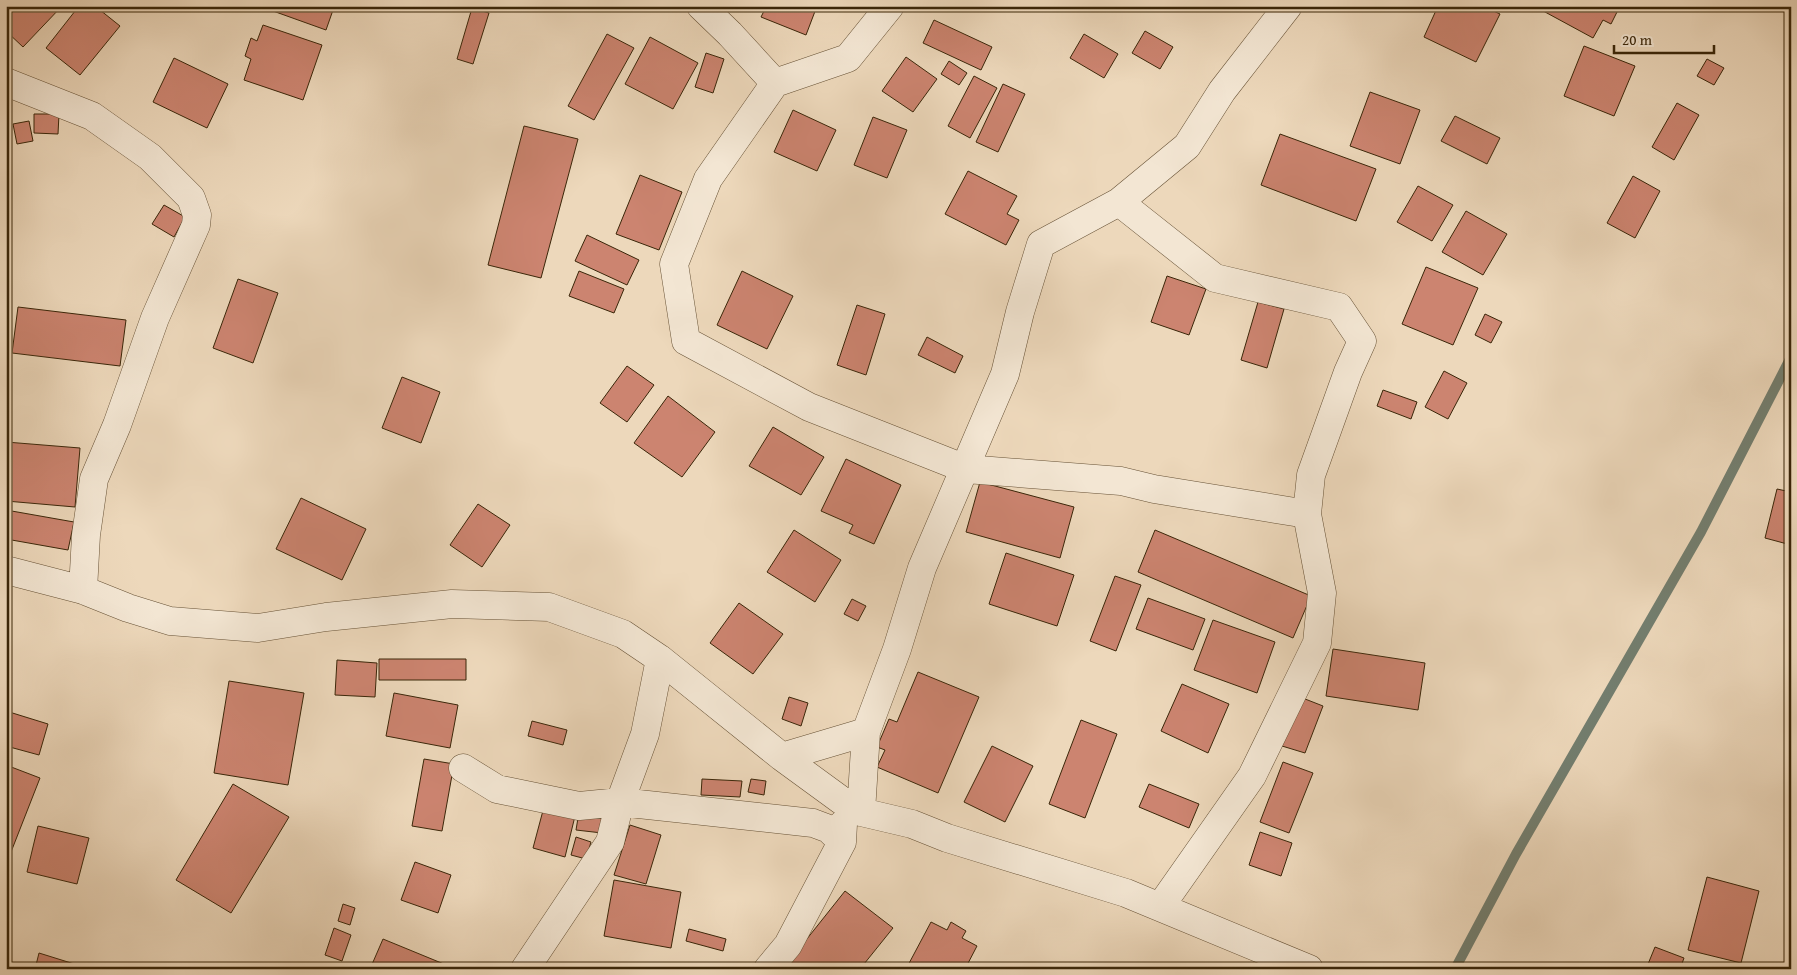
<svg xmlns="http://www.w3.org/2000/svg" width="1797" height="975" font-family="'Gentium Book Plus',serif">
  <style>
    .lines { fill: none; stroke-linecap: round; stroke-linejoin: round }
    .stream { stroke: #737e6f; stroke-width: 10 }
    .building { fill: #cc8470; stroke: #3a2609 }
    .minor-casing { stroke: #675236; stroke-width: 29 }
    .minor { stroke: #f3e6d3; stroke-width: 28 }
  </style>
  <rect width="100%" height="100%" fill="#edd8bb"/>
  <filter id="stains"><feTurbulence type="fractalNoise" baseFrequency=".004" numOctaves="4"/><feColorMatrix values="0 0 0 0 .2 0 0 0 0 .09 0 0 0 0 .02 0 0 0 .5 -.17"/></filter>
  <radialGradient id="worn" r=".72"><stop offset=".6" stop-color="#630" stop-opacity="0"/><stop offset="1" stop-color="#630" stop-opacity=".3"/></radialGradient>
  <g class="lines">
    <path class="stream" d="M 1455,969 L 1516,854 L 1701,532 L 1791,357"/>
  </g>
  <path class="building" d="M 6,6 L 62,6 L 23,47 L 6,31 Z
    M 79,6 L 95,6 L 120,26 L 80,75 L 46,48 Z
    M 274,6 L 322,6 L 333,10 L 326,30 L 273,11 Z
    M 763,6 L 817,6 L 806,35 L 761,17 L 766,7 Z
    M 1438,6 L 1483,6 L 1500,14 L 1476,62 L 1424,37 Z
    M 1534,6 L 1620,6 L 1611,24 L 1603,20 L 1593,38 Z
    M 472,8 L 489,13 L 473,64 L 457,59 Z
    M 934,20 L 992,47 L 981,70 L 923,43 Z
    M 263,25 L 322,45 L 303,100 L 244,80 L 251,59 L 245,56 L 251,38 L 257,41 Z
    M 1145,31 L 1173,47 L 1160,69 L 1132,53 Z
    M 607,34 L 634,48 L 594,120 L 568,106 Z
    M 1084,34 L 1118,54 L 1104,78 L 1070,58 Z
    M 650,37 L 698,63 L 673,109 L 625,84 Z
    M 1584,46 L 1635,66 L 1614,116 L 1564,96 Z
    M 706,53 L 724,59 L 713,93 L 695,87 Z
    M 906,57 L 937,79 L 913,112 L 882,91 Z
    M 174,58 L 228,84 L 207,128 L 153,102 Z
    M 1707,59 L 1724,68 L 1714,85 L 1697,76 Z
    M 949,61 L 967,73 L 959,85 L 941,74 Z
    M 974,76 L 997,88 L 970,138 L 948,126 Z
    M 1003,84 L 1025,94 L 998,152 L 976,142 Z
    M 1370,92 L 1420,110 L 1400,164 L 1350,146 Z
    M 1677,103 L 1699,115 L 1674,160 L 1652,147 Z
    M 793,110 L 836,130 L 817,171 L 774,152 Z
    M 34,114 L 59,114 L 58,134 L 34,133 Z
    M 1455,116 L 1500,138 L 1487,164 L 1441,141 Z
    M 873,117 L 907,130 L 887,178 L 854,165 Z
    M 29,121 L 33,141 L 17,144 L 13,124 Z
    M 524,126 L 578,139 L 541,278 L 488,265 Z
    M 1280,134 L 1376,169 L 1356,221 L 1261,185 Z
    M 968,171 L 1017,196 L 1007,214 L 1019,220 L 1006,245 L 945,214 Z
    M 640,175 L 682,192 L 659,250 L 616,234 Z
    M 1633,176 L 1660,191 L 1635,238 L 1607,223 Z
    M 1418,186 L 1453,205 L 1432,241 L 1397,222 Z
    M 164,205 L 185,217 L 174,237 L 152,224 Z
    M 1466,211 L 1507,234 L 1483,275 L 1442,252 Z
    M 587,235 L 639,260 L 627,285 L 575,261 Z
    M 1426,267 L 1478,288 L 1453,345 L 1402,324 Z
    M 579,271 L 624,289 L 614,313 L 569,296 Z
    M 742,271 L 793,296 L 767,349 L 717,325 Z
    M 1167,276 L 1206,289 L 1189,335 L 1151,322 Z
    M 238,279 L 278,293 L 253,363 L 213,348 Z
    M 1258,302 L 1284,309 L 1267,368 L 1241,360 Z
    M 857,305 L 885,314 L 866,375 L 837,365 Z
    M 18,307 L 126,320 L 120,366 L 12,353 Z
    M 1485,314 L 1502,322 L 1491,343 L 1475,335 Z
    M 927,337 L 963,356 L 955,373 L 918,355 Z
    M 627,366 L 654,385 L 627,422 L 600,403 Z
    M 1444,371 L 1467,383 L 1448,419 L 1425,407 Z
    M 402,377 L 440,392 L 421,443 L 382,428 Z
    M 1383,390 L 1417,402 L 1411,419 L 1377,406 Z
    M 668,396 L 715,432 L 682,477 L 634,443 Z
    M 773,427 L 824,457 L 801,495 L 749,466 Z
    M 6,442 L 80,448 L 75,507 L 6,501 Z
    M 846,459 L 901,485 L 874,544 L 849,533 L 853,525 L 821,511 Z
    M 980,482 L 1074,507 L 1060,558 L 966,532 Z
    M 1777,489 L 1791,492 L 1791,545 L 1765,538 Z
    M 301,498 L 366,529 L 342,580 L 276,549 Z
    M 478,504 L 510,525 L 482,567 L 450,545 Z
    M 6,510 L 74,522 L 68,550 L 6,539 Z
    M 794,530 L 841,560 L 815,602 L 767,572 Z
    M 1155,530 L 1311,596 L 1293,638 L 1138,572 Z
    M 1006,553 L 1074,575 L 1057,626 L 989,604 Z
    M 1115,576 L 1141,585 L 1116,651 L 1090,641 Z
    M 1148,598 L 1205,619 L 1193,650 L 1136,629 Z
    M 852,599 L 866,606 L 858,621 L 844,614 Z
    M 739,603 L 783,634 L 753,674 L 710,643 Z
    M 1213,620 L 1275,642 L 1257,693 L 1194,670 Z
    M 1333,649 L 1425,663 L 1418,710 L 1326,696 Z
    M 379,659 L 466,659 L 466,680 L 379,680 Z
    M 337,660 L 377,663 L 375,697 L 335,695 Z
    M 918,672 L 979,697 L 938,793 L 877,767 L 885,750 L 877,747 L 889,719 L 897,722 Z
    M 229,681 L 304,693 L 288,785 L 214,773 Z
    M 1182,684 L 1229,704 L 1208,753 L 1161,731 Z
    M 394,693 L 458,705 L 450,748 L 386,736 Z
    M 789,697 L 808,703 L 801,726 L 782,719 Z
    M 1300,697 L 1323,706 L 1305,753 L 1282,746 Z
    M 6,711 L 48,724 L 39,755 L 6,746 Z
    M 1081,720 L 1117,734 L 1085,818 L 1049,804 Z
    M 532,721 L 567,730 L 563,745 L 528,736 Z
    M 992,746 L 1033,766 L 1005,822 L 964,802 Z
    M 424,759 L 454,764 L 442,831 L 412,826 Z
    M 1283,762 L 1313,773 L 1289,833 L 1260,822 Z
    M 6,765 L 40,778 L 11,852 L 6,850 Z
    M 702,779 L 742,781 L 740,797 L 701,795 Z
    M 751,779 L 766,781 L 764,795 L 748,792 Z
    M 233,784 L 289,817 L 231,913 L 176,880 Z
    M 1149,784 L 1199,804 L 1189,828 L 1139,807 Z
    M 545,803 L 576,812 L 565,857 L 533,848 Z
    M 579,812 L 605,815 L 602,833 L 576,830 Z
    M 630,825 L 661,835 L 646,884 L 614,875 Z
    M 38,826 L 89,838 L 77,884 L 27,872 Z
    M 1260,832 L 1292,843 L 1281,876 L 1249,865 Z
    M 576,837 L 591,842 L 586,859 L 571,855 Z
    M 415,862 L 451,875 L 438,913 L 401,900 Z
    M 1707,877 L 1759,891 L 1741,963 L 1688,950 Z
    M 614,880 L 681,892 L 671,948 L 604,936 Z
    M 845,891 L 893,928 L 860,969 L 783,969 Z
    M 343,904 L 355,908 L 350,925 L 338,921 Z
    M 931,922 L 947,930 L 951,922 L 966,931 L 962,938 L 977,946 L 965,969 L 906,969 Z
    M 334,928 L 351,935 L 342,961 L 325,955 Z
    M 689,929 L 726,939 L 723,951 L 686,941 Z
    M 383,939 L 456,969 L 370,969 Z
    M 1655,947 L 1684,958 L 1680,969 L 1646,969 Z
    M 39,953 L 84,967 L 83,969 L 35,969 Z"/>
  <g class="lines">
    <defs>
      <path id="minor" d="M 701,6 L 730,34 L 775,83
        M 890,6 L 848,58 L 775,83 L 708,179 L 674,264 L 686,341 L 809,407 L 966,469 L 1121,481 L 1154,489 L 1307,514
        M 6,82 L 92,116 L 150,157 L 191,198 L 197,215 L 196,225 L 155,318 L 117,425 L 94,479 L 86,535 L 83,590
        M 1119,202 L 1215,278 L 1339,307 L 1362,341 L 1348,372 L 1311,475 L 1307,514 L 1322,593 L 1317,643 L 1252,776 L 1160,907
        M 6,570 L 83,590 L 128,608 L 170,621 L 258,628 L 326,617 L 452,604 L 549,607 L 623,634 L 660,659 L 782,757 L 845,803 L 861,812 L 912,824 L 947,838 L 1126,893 L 1309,969
        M 782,757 L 866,732
        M 463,768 L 497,789 L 579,806 L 620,802 L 813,823 L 829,829 L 842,842
        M 861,812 L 866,732 L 897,649 L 922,568 L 1005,374 L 1020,312 L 1041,244 L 1119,202 L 1187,146 L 1222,91 L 1288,6
        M 525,969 L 610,842 L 620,802 L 645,734 L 660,659
        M 768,969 L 788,945 L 842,842 L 843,824"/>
    </defs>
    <use href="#minor" class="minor-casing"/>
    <use href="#minor" class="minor"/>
  </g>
  <rect width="1797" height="975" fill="none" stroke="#edd8bb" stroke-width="25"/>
  <rect x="8" y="8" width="1782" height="960" fill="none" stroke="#3a2609" stroke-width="2.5"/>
  <rect x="12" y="12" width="1772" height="950" fill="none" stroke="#3a2609"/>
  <path d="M1614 45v8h100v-8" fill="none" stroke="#3a2609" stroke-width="2.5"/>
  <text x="1622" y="45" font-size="15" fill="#3a2609" stroke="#f3e6d3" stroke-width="4" paint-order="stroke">20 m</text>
  <rect width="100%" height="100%" filter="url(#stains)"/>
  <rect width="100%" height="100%" fill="url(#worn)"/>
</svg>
